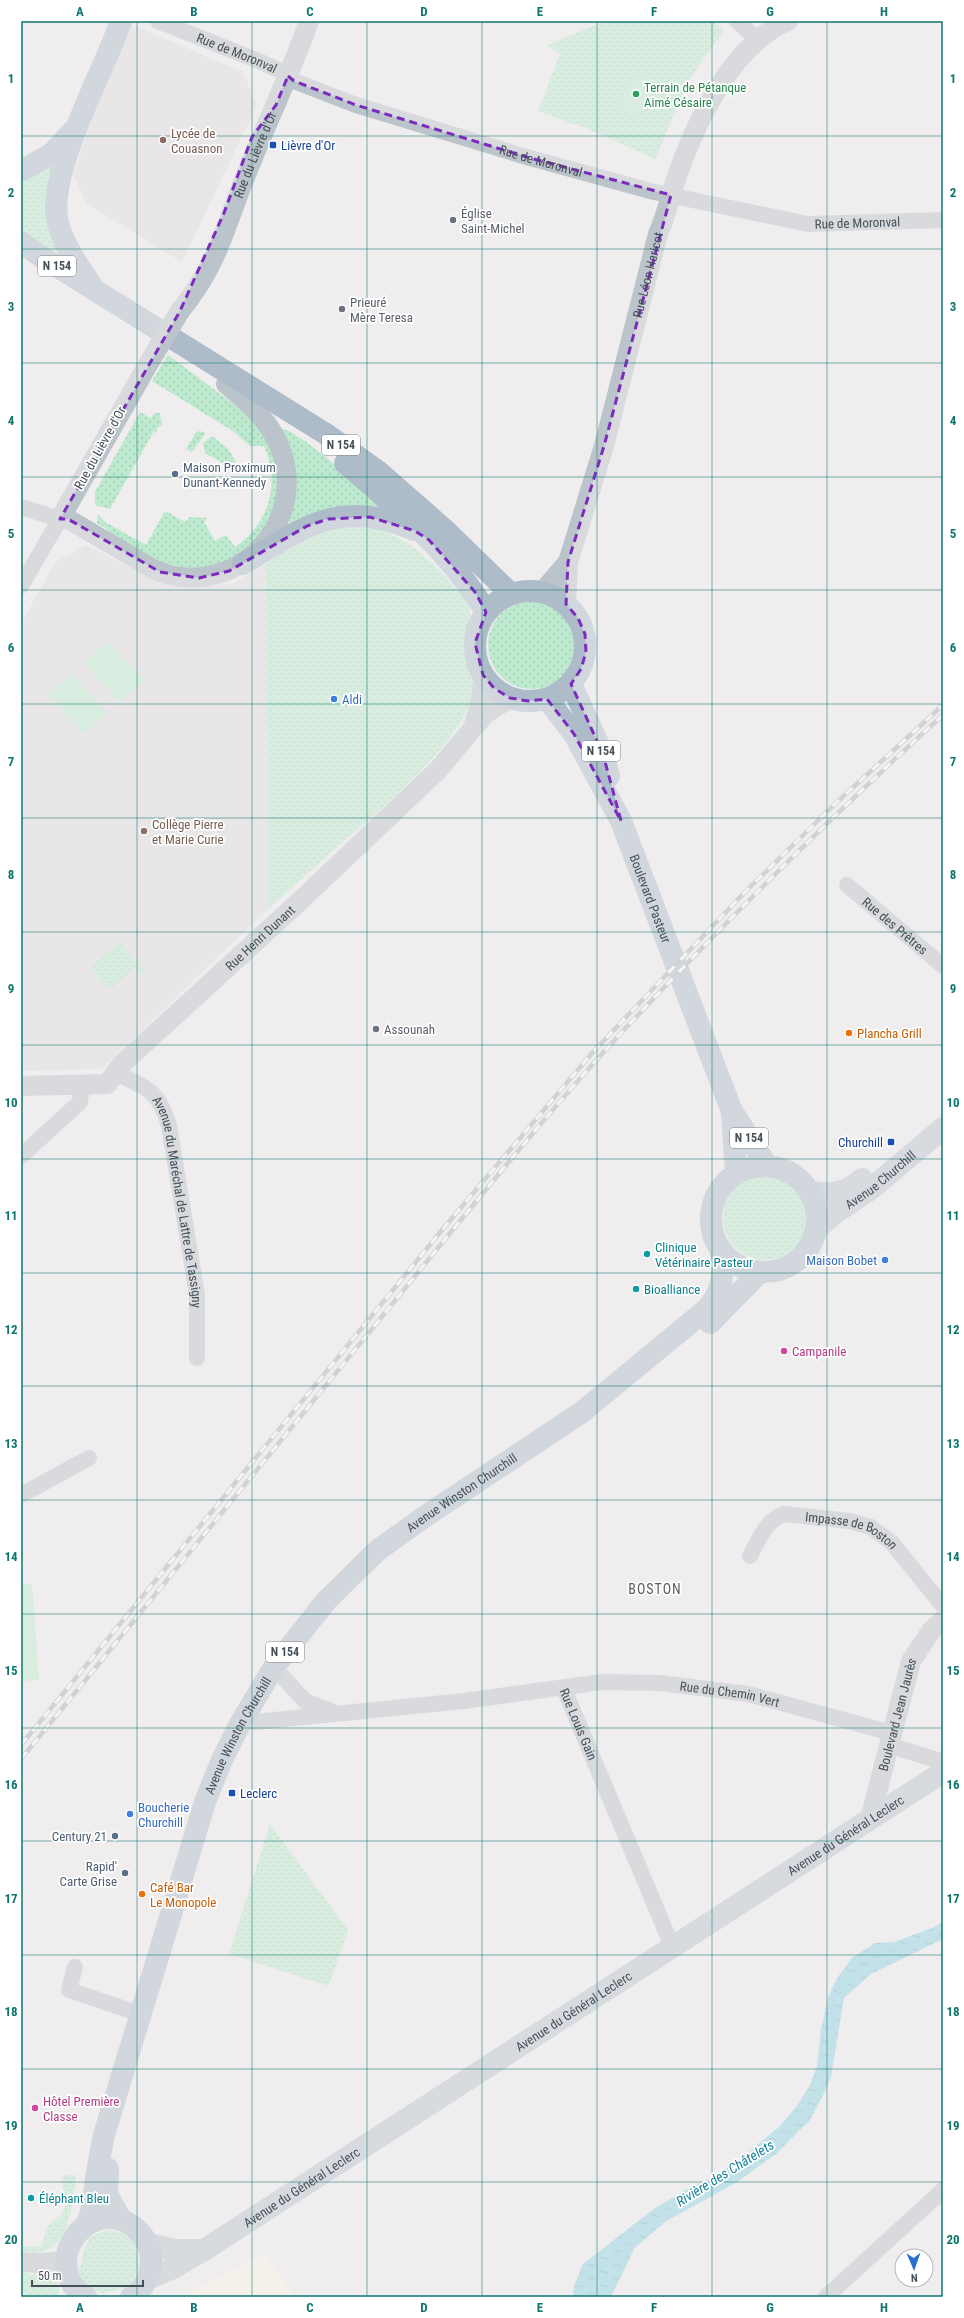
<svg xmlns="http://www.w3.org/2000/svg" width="964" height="2318" font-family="'Roboto Condensed',sans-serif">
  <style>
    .commercial { fill: #faf4e6 }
    .education { fill: #e0dede }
    .grass { fill: url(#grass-dots) }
    .garden { fill: #bdeace }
    .water { fill: url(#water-ripples) }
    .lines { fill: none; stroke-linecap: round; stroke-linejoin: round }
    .minor { stroke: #bcc4cb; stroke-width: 16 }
    .tertiary { stroke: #bcc4cb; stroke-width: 20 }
    .secondary { stroke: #bbc5cf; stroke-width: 22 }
    .primary { stroke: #aebcca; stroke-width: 22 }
    .rail-casing { stroke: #afb2b7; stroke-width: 4.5 }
    .rail { stroke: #fff; stroke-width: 3; stroke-dasharray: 9; stroke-linecap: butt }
    .tertiary-bridge { stroke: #bcc4cb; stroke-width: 20 }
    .marked { fill: none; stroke: #7b2cbf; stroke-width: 3; stroke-dasharray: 8 5; stroke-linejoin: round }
    .grid { fill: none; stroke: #0f766e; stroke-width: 1; stroke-opacity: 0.55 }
    .leisure-dot { fill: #2e9e5b; stroke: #fff; stroke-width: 1.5 }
    .education-dot { fill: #8d6e63; stroke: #fff; stroke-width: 1.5 }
    .transit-dot { fill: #1a4fb4; stroke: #fff; stroke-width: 1.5 }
    .worship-dot { fill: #6b7280; stroke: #fff; stroke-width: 1.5 }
    .service-dot { fill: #5c6f8a; stroke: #fff; stroke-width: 1.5 }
    .shop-dot { fill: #3f7fe0; stroke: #fff; stroke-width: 1.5 }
    .food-dot { fill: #e8710a; stroke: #fff; stroke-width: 1.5 }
    .culture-dot { fill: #0f9aa8; stroke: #fff; stroke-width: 1.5 }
    .hotel-dot { fill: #d1479c; stroke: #fff; stroke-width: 1.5 }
    .labels { text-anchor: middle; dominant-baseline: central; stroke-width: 3.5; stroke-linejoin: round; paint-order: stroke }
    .shield { fill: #fff; stroke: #7e848a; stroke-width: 1 }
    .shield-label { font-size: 12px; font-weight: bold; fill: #465058 }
    .street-label { font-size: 13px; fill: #465058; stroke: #fff }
    .leisure-label { font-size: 13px; fill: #27864d; stroke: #fff; text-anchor: start }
    .education-label { font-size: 13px; fill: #785e54; stroke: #fff; text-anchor: start }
    .transit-label { font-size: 13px; fill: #164399; stroke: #fff; text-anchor: start }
    .worship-label { font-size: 13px; fill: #5b616d; stroke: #fff; text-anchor: start }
    .service-label { font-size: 13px; fill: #4e5e75; stroke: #fff; text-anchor: end }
    .shop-label { font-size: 13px; fill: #366cbe; stroke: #fff; text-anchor: start }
    .food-label { font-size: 13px; fill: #c56008; stroke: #fff; text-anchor: start }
    .culture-label { font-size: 13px; fill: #0d838f; stroke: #fff; text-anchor: start }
    .hotel-label { font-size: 13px; fill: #b23c85; stroke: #fff; text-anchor: start }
    .neighbourhood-label { font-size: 14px; letter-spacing: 1px; fill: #5a5d61; stroke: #fff }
    .water-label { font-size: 14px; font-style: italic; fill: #17819b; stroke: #fff }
    .neatline { fill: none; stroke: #0f766e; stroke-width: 1.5 }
    .grid-label { font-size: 13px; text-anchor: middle; font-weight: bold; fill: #0f766e }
  </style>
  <defs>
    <pattern id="grass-dots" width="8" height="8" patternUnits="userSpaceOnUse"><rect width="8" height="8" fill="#bdeace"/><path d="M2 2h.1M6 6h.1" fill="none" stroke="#a4cab3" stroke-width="1.8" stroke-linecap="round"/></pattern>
    <pattern id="water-ripples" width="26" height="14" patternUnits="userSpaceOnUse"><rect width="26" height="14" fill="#8ed3e4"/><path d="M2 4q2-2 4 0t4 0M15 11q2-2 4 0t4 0" fill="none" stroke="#76aebc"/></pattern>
  </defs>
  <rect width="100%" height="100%" fill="#efeded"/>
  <path class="commercial" d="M 264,2253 L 294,2297 L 185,2297 L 203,2286 Z"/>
  <path class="education" d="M 130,24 L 243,72 L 257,105 L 182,262 L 86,203 L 73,174 L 118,47 Z
    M 86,545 L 156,580 L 192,588 L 235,583 L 266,564 L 267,910 L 102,1069 L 21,1071 L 21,624 L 55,562 Z"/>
  <path class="grass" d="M 606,21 L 713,21 L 724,30 L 687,83 L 655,159 L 593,131 L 538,111 L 560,54 L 547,45 Z
    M 60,152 L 64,259 L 21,233 L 21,176 Z
    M 168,355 L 250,416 L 272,443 L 279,499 L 254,545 L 217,566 L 191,569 L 158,562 L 106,533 L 107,529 L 97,523 L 98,514 L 105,522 L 146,545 L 165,511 L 185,522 L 190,517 L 207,518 L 204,522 L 215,541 L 226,535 L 235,547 C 269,524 281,483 264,446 L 250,446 L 233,431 L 152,381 Z
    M 140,412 L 150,418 L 155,413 L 160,413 L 161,421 L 163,424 L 157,428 L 157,433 L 154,431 L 110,509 L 95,505 L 95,492 Z
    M 282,429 C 298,429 374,498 389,512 L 291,523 L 289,519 Z
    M 200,431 L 206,433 L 192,452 L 186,449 L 196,432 Z
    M 212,436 L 228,449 L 236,462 L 226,465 L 205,453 L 203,443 Z
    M 369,525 C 416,542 435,564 467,601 C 474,616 467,629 467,645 C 467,663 476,678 472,696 C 461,745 369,819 330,853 C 309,872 288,891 267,910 L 266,564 L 291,544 L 318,528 Z
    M488 645a44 44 0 1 1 88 0a44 44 0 1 1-88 0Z
    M 119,942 L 145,971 L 142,974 L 134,967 L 110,990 L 90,969 Z
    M723 1218a42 42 0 1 1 84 0a42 42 0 1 1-84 0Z
    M 270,1824 L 348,1930 L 329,1986 L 229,1954 Z
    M 67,2175 L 76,2175 C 72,2209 69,2263 21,2251 L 21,2247 L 41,2246 L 48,2226 L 61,2216 L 65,2207 L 62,2178 Z
    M 106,2230 C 119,2230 127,2235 137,2244 C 134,2250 139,2255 139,2262 C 138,2281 123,2293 105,2291 L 104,2294 C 91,2290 81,2281 78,2267 L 81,2266 L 83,2251 L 89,2242 L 87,2239 Z
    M 21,2273 L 52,2277 L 58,2283 L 59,2297 L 27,2297 L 21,2288 Z"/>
  <path class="garden" d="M 635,70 L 654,79 L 636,119 L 617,110 Z
    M 107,641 L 144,680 L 121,702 L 84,663 Z
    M 71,674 L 107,712 L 84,734 L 48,695 Z
    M 21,1584 L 32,1584 L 39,1680 L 21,1681 Z"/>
  <path class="water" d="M 943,1922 L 943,1939 L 871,1974 L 844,1998 L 831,2076 L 826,2089 L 810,2120 L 776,2154 L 737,2182 L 665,2222 L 639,2244 L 634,2249 L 611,2297 L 573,2297 L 574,2286 L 583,2264 L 655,2208 L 687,2189 L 711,2178 L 739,2160 L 780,2126 L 797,2106 L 810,2085 L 817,2066 L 821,2030 L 828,1998 L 837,1978 L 852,1958 L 875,1943 L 894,1942 L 932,1928 Z"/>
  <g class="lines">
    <g class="minor">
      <path id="s1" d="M 158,21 L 259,61 L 285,73 L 294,81 L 356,105 L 530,158 L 654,192 L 808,224 L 943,220"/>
      <path d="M 737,21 L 757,39"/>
      <path d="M 21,507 L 60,519 L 21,586"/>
      <path id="s2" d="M 847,885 L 943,966"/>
      <path id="s3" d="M 115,1073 C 147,1087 159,1091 169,1126 L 197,1295 L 197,1358"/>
      <path d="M 21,1156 L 80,1102 L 82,1085"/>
      <path d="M 21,1495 L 89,1458"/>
      <path id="s4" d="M 750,1556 C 758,1541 766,1520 784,1514 L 850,1521 L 871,1527 L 892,1543 L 943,1606"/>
      <path d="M 282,1676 L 305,1701 L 331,1711"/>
      <path id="s5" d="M 564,1689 L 672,1946"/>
      <path id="s6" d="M 254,1722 L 464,1701 L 602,1682 L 660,1683 L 748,1694 L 892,1733"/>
      <path d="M 889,1745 L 943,1762"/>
      <path d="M 75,1967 L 69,1990 L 140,2014"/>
      <path d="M 826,2297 L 943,2190"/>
    </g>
    <g class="tertiary">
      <path id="s7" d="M 180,311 C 219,264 226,223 248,170 C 268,120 291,72 309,21"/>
      <path d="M 150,361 L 60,519 L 68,519 L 153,569 C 228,603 307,531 282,453 C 273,424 249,403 226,384"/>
      <path d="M 542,592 L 568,562"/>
      <path id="s8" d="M 566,604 L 568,562 L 604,446 L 658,234 C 666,216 670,198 676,179 C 695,124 731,45 788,21"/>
      <path d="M 474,725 L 482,696 L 483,675"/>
      <path id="s9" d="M 21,1086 L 107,1084 L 122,1064 L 301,900 L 438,770 L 485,714 L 510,698"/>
      <path id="s10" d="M 870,1819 L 911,1661 L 931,1631 L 943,1620"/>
      <path d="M 21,2262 L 40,2263 L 66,2261"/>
    </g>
    <g class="secondary">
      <path d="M 810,1192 C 831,1195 846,1193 862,1179"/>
      <path id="s11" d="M 816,1229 L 838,1211 L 871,1189 L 943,1128"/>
      <path d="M 148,2244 L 175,2250 L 204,2250"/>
      <path id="s12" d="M 147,2279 L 173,2268 L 204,2250 L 943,1772"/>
    </g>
    <g class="primary">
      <path d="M 21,171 L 51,154 L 72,132"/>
      <path d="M 21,242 L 40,256 L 326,434 L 379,472 L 444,529 L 511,594"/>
      <path d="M 91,285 C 79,266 64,246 58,223 C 46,172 104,72 121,21"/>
      <path d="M 345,463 C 396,506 452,554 486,612"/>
      <path d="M 243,564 C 304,527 341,497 414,530"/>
      <circle cx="530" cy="646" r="55"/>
      <path d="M 571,684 L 603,754 L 609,776"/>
      <path id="s13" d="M 547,699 L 574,734 L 621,821 L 731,1109 L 767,1166"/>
      <path d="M 732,1112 L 736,1174"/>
      <circle cx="764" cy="1219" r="53"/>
      <path d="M 710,1323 L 760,1272"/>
      <path d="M 108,2169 L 107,2194 L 121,2220"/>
      <path id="s14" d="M 87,2225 L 93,2204 L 96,2177 L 104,2135 L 205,1802 L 221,1762 L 240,1724 L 274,1667 L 326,1601 L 378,1550 L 427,1515 L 582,1412 L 707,1309 C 723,1291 724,1274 721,1251"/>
      <path d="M 86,2297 C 37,2266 88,2192 134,2227 C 144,2235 150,2246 151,2258 C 152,2274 144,2289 131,2297"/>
    </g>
    <defs>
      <path id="rail" d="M 21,1745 L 442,1230 L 593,1052 L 745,892 L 837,802 L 943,705
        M 21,1759 L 451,1232 C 511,1159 571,1086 636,1017 C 735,912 836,812 943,715"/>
    </defs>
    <use href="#rail" class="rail-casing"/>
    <use href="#rail" class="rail"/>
    <path class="tertiary-bridge" d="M 150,361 L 180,311"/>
  </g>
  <path d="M0 0H964V2318H0ZM 288,76 L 294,81 L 356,105 L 530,158 L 671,195 L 604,446 L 568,562 L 566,604 L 578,618 L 585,634 L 586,652 L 581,669 L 571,684 L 603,754 L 621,821 L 574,734 L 547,699 L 528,701 L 510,698 L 494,688 L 483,675 L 475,643 L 486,612 L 475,592 L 429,540 L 415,531 L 370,517 L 328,519 L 307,526 L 229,571 L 199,578 L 160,572 L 68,519 L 60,519 L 180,311 L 224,213 L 252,137 L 276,105 Z" fill="#efeded" fill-opacity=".55" fill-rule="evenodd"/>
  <path class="marked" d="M 288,76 L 294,81 L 356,105 L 530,158 L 671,195 L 604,446 L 568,562 L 566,604 L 578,618 L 585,634 L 586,652 L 581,669 L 571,684 L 603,754 L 621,821 L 574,734 L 547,699 L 528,701 L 510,698 L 494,688 L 483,675 L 475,643 L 486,612 L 475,592 L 429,540 L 415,531 L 370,517 L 328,519 L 307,526 L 229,571 L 199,578 L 160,572 L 68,519 L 60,519 L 180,311 L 224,213 L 252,137 L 276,105 Z"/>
  <path class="grid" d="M 137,21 L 137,2297M 252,21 L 252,2297M 367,21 L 367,2297M 482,21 L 482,2297M 597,21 L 597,2297M 712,21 L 712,2297M 827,21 L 827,2297M 21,136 L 943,136M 21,249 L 943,249M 21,363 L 943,363M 21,477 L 943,477M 21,590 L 943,590M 21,704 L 943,704M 21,818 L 943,818M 21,932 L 943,932M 21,1045 L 943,1045M 21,1159 L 943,1159M 21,1273 L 943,1273M 21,1386 L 943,1386M 21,1500 L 943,1500M 21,1614 L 943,1614M 21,1728 L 943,1728M 21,1841 L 943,1841M 21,1955 L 943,1955M 21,2069 L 943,2069M 21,2182 L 943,2182"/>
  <circle class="leisure-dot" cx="636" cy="94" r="4"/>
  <g class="education-dot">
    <circle cx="163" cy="140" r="4"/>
    <circle cx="144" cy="831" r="4"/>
  </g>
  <g class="transit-dot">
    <rect x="269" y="141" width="8" height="8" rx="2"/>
    <rect x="887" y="1138" width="8" height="8" rx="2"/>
    <rect x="228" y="1789" width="8" height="8" rx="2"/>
  </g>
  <g class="worship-dot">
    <circle cx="453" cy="220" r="4"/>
    <circle cx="342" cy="309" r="4"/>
    <circle cx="376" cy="1029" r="4"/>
  </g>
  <g class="service-dot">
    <circle cx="175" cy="474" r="4"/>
    <circle cx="115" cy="1836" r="4"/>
    <circle cx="125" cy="1873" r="4"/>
  </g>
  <g class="shop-dot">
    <circle cx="334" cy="699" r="4"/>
    <circle cx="885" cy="1260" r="4"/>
    <circle cx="130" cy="1814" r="4"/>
  </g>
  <g class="food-dot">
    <circle cx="849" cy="1033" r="4"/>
    <circle cx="142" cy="1894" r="4"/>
  </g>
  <g class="culture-dot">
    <circle cx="647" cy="1254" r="4"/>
    <circle cx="636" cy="1289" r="4"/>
    <circle cx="31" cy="2198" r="4"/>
  </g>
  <g class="hotel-dot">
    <circle cx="784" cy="1351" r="4"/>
    <circle cx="35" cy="2108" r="4"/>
  </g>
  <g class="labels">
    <g class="shield">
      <rect x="38" y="256" width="38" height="20" rx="3"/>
      <rect x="322" y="435" width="38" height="20" rx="3"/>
      <rect x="582" y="741" width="38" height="20" rx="3"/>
      <rect x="730" y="1128" width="38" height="20" rx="3"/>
      <rect x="266" y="1642" width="38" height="20" rx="3"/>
    </g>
    <g class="shield-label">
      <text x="57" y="266">N 154</text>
      <text x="341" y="445">N 154</text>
      <text x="601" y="751">N 154</text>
      <text x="749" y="1138">N 154</text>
      <text x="285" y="1652">N 154</text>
    </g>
    <g class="street-label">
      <text stroke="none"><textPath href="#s1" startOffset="85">Rue de Moronval</textPath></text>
      <text stroke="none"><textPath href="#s7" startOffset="174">Rue du Lièvre d'Or</textPath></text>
      <text stroke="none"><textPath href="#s1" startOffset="409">Rue de Moronval</textPath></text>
      <text stroke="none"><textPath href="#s1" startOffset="733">Rue de Moronval</textPath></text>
      <text stroke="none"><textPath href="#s8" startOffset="340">Rue Léon Haricot</textPath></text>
      <text transform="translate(100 448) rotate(-61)">Rue du Lièvre d'Or</text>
      <text stroke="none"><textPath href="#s13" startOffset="226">Boulevard Pasteur</textPath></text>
      <text stroke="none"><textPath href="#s2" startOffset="63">Rue des Prêtres</textPath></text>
      <text stroke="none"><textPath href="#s9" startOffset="298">Rue Henri Dunant</textPath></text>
      <text stroke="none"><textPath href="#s11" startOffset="81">Avenue Churchill</textPath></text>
      <text stroke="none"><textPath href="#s3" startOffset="156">Avenue du Maréchal de Lattre de Tassigny</textPath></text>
      <text stroke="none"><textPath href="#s14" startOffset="850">Avenue Winston Churchill</textPath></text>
      <text stroke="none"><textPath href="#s4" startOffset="126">Impasse de Boston</textPath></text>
      <text stroke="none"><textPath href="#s6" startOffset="479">Rue du Chemin Vert</textPath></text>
      <text stroke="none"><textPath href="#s10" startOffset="108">Boulevard Jean Jaurès</textPath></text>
      <text stroke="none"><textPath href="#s5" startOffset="38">Rue Louis Gain</textPath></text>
      <text stroke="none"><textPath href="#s14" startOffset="514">Avenue Winston Churchill</textPath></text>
      <text stroke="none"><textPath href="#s12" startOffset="828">Avenue du Général Leclerc</textPath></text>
      <text stroke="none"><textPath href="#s12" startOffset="504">Avenue du Général Leclerc</textPath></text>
      <text stroke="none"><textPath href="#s12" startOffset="180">Avenue du Général Leclerc</textPath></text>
    </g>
    <g class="leisure-label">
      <text x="644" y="87">Terrain de Pétanque<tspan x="644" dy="15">Aimé Césaire</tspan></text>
    </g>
    <g class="education-label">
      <text x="171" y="133">Lycée de<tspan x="171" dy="15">Couasnon</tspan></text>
      <text x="152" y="824">Collège Pierre<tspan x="152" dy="15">et Marie Curie</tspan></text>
    </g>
    <g class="transit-label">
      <text x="281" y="145">Lièvre d'Or</text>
      <text x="883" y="1142" text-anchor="end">Churchill</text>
      <text x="240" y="1793">Leclerc</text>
    </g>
    <g class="worship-label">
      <text x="461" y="213">Église<tspan x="461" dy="15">Saint-Michel</tspan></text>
      <text x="350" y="302">Prieuré<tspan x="350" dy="15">Mère Teresa</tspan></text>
      <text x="384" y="1029">Assounah</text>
    </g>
    <g class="service-label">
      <text x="183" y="467" text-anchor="start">Maison Proximum<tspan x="183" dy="15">Dunant-Kennedy</tspan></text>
      <text x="107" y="1836">Century 21</text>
      <text x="117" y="1866">Rapid'<tspan x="117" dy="15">Carte Grise</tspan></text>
    </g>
    <g class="shop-label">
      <text x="342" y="699">Aldi</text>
      <text x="877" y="1260" text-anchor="end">Maison Bobet</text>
      <text x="138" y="1807">Boucherie<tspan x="138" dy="15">Churchill</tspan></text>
    </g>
    <g class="food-label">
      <text x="857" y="1033">Plancha Grill</text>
      <text x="150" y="1887">Café Bar<tspan x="150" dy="15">Le Monopole</tspan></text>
    </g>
    <g class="culture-label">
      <text x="655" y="1247">Clinique<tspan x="655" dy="15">Vétérinaire Pasteur</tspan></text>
      <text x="644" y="1289">Bioalliance</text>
      <text x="39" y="2198">Éléphant Bleu</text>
    </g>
    <g class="hotel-label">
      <text x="792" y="1351">Campanile</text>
      <text x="43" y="2101">Hôtel Première<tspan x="43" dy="15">Classe</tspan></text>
    </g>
    <g class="neighbourhood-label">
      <text x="655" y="1589">BOSTON</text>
    </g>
    <g class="water-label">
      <text transform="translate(725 2173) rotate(-32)">Rivière des Châtelets</text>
    </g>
  </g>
  <rect width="964" height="2318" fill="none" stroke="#ffffff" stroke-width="44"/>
  <g transform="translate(914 2268) rotate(178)"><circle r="19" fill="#ffffff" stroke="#b5b9bc"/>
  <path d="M0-3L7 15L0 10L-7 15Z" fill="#2772cf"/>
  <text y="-6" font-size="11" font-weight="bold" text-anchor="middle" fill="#465058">N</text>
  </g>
  <path d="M32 2280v6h111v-6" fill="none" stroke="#465058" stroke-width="2"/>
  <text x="38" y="2280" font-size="12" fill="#465058" stroke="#ffffff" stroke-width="3" paint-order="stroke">50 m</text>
  <rect x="22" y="22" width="920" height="2274" class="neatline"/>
  <g class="grid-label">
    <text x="80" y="16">A</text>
    <text x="194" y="16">B</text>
    <text x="310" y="16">C</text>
    <text x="424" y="16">D</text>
    <text x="540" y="16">E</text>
    <text x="654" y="16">F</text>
    <text x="770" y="16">G</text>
    <text x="884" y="16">H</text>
    <text x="11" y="83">1</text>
    <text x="953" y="83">1</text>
    <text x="11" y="197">2</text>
    <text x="953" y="197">2</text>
    <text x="11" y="311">3</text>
    <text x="953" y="311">3</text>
    <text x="11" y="425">4</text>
    <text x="953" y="425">4</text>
    <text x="11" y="538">5</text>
    <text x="953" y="538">5</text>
    <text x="11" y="652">6</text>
    <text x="953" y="652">6</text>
    <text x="11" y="766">7</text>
    <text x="953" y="766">7</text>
    <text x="11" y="879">8</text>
    <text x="953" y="879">8</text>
    <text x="11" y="993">9</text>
    <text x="953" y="993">9</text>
    <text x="11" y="1107">10</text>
    <text x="953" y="1107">10</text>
    <text x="11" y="1220">11</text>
    <text x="953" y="1220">11</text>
    <text x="11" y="1334">12</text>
    <text x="953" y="1334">12</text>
    <text x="11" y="1448">13</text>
    <text x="953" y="1448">13</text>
    <text x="11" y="1561">14</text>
    <text x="953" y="1561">14</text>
    <text x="11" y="1675">15</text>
    <text x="953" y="1675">15</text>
    <text x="11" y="1789">16</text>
    <text x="953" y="1789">16</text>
    <text x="11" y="1903">17</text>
    <text x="953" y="1903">17</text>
    <text x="11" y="2016">18</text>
    <text x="953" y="2016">18</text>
    <text x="11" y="2130">19</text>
    <text x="953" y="2130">19</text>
    <text x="11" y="2244">20</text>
    <text x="953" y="2244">20</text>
    <text x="80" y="2312">A</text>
    <text x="194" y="2312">B</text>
    <text x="310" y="2312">C</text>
    <text x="424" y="2312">D</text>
    <text x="540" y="2312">E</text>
    <text x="654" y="2312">F</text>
    <text x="770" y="2312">G</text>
    <text x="884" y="2312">H</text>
  </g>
</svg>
